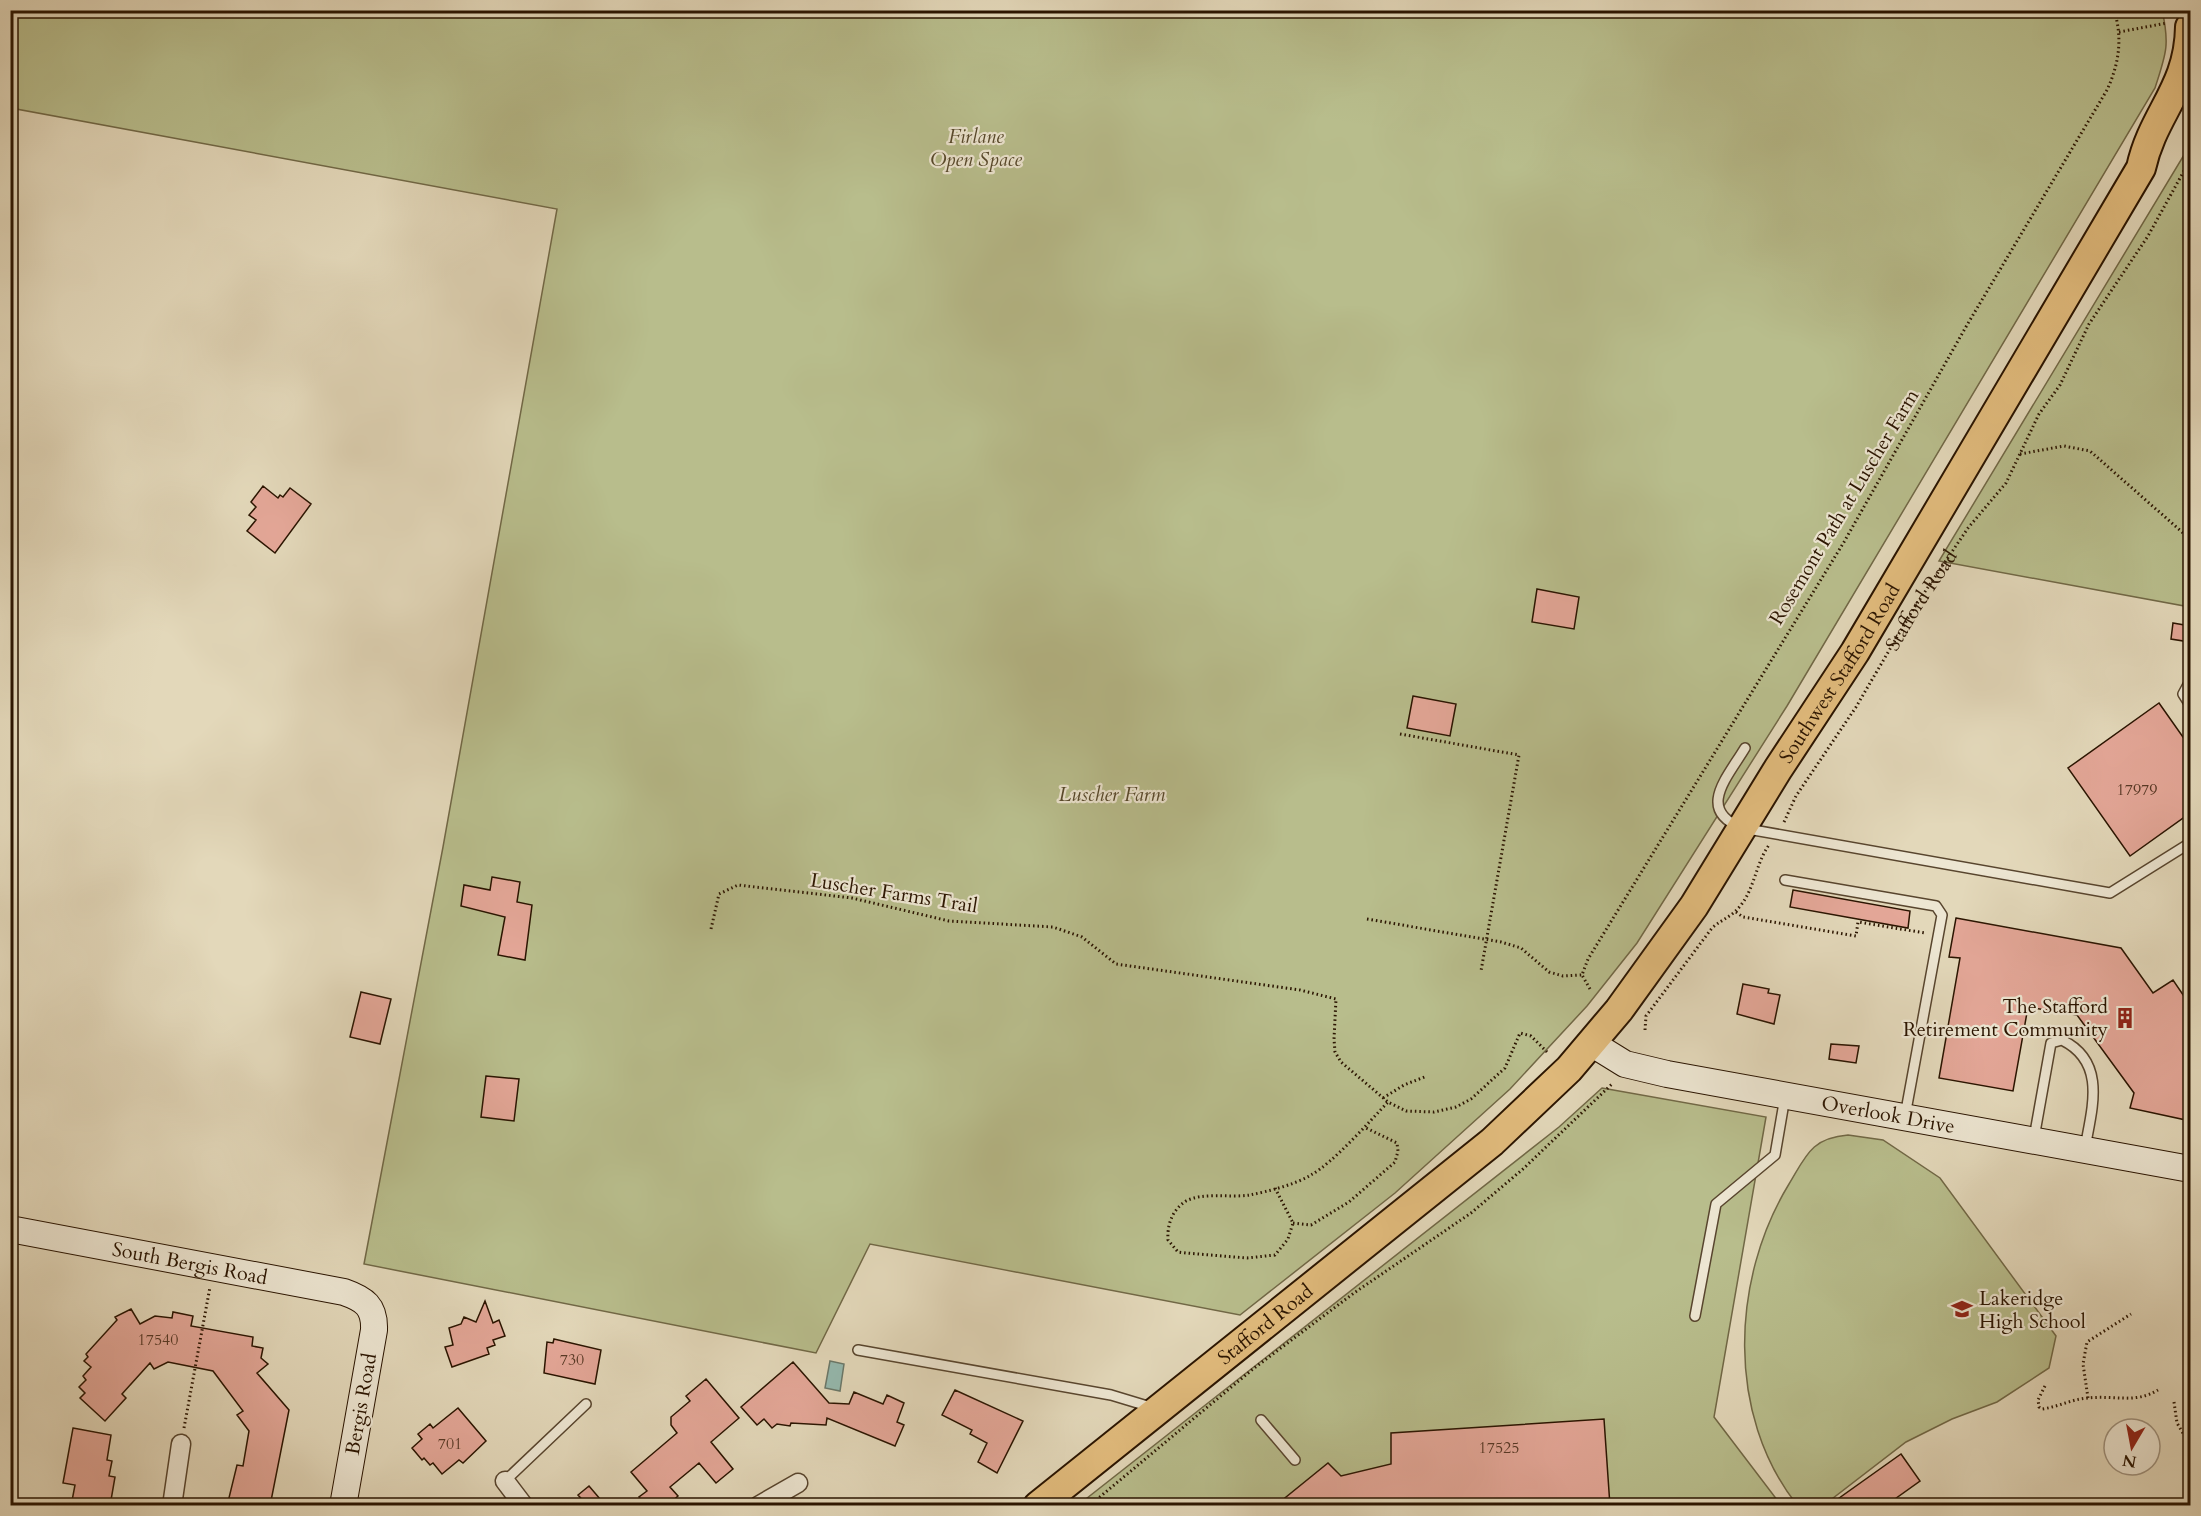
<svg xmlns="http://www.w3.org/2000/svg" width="2201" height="1516" font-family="Cardo,serif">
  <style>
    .green { fill: #b8bd8c; stroke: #716846; stroke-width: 1.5 }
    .water { fill: #95bab0; stroke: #6a786a; stroke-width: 1.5 }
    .building { fill: #e4a798; stroke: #2a1400; stroke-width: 1.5 }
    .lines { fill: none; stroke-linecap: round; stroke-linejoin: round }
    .lane-casing { stroke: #58452e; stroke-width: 12 }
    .street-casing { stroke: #58452e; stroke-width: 21 }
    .secondary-casing { stroke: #2a1400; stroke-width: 28 }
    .primary-casing { stroke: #2a1400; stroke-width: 32 }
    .path { stroke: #2a1400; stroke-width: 3; stroke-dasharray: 1.5 3; stroke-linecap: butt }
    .lane { stroke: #ede6d2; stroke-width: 9 }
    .street { stroke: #ede6d2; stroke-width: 18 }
    .secondary { stroke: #ede6d2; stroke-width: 26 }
    .primary { stroke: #e2bc7d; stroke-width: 28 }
    .labels { text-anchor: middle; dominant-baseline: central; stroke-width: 4.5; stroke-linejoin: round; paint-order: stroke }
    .number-label { font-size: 16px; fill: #583926 }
    .park-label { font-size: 20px; font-style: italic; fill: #55472a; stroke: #ede6d2 }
    .street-label { font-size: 20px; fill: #2a1400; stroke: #ede6d2 }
    .poi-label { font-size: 20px; fill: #2a1400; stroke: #ede6d2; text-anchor: end }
  </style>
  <rect width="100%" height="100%" fill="#e3d8ba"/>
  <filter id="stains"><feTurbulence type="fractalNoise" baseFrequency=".00333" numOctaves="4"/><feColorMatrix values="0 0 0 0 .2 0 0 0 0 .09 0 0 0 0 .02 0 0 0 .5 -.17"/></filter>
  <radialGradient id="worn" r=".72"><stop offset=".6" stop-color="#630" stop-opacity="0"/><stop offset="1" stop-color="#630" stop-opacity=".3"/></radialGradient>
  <path class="green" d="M 2162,10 C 2170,45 2166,54 2155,88 L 1787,706 L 1637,943 L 1587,1006 L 1510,1089 L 1395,1193 L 1240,1315 L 870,1244 L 816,1353 L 364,1264 L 443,847 L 557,209 L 11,108 L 10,11 Z
    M 2190,145 L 2190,607 L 1939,561 Z
    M 1602,1088 L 1766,1117 L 1714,1417 L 1781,1505 L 1077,1506 L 1559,1127 Z
    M 1848,1135 L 1883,1140 L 1940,1178 L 2056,1336 L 2049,1368 L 1997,1402 L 1952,1419 L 1906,1442 L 1824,1505 L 1797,1505 C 1726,1415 1731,1279 1789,1184 C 1806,1156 1811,1138 1848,1135 Z"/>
  <path class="water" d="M 830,1361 L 844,1364 L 840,1391 L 825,1388 Z"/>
  <path class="building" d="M 263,486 L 278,498 L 280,495 L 283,497 L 290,488 L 311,504 L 275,553 L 247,531 L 256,520 L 249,515 L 256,507 L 251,502 Z
    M 1537,589 L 1579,597 L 1574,629 L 1532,622 Z
    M 2173,623 L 2190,626 L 2190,642 L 2171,639 Z
    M 1413,696 L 1456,704 L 1450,736 L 1407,728 Z
    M 2159,703 L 2190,747 L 2190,813 L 2130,856 L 2068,768 Z
    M 492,877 L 520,882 L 517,902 L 532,905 L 525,960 L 498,955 L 505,917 L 461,906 L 464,885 L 490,890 Z
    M 1793,890 L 1910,911 L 1908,928 L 1790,907 Z
    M 1956,918 L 2121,948 L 2153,993 L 2173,980 L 2190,1005 L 2190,1100 L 2186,1120 L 2130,1108 L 2134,1093 L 2077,1015 L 2028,1007 L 2013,1091 L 1939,1078 L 1960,958 L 1949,957 Z
    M 1743,984 L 1769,989 L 1768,993 L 1780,995 L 1774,1024 L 1737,1014 Z
    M 361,992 L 391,999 L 380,1044 L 350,1037 Z
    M 1831,1044 L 1859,1046 L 1856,1063 L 1829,1059 Z
    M 486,1076 L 519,1079 L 514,1121 L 481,1117 Z
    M 485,1301 L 493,1323 L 499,1320 L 505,1336 L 493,1340 L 495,1345 L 487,1348 L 489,1354 L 452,1367 L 445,1347 L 453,1345 L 449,1328 L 461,1324 L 464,1317 L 476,1322 Z
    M 131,1309 L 140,1324 L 155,1316 L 172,1318 L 173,1312 L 193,1316 L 191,1326 L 253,1337 L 252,1346 L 263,1348 L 261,1358 L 268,1364 L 257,1373 L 289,1410 L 270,1506 L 227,1506 L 237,1465 L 243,1466 L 249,1431 L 237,1415 L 243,1411 L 213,1371 L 168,1362 L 154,1369 L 150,1363 L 122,1394 L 126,1398 L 105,1421 L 80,1398 L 85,1393 L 79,1387 L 86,1380 L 83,1376 L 91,1367 L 84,1361 L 88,1357 L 86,1354 L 117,1320 L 115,1317 Z
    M 554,1339 L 601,1350 L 595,1384 L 544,1373 L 547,1342 L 553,1343 Z
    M 793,1362 L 829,1403 L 849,1404 L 854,1392 L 883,1404 L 887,1395 L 904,1403 L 897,1422 L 904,1425 L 895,1446 L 827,1418 L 826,1425 L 791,1423 L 790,1426 L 777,1424 L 772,1428 L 764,1419 L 757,1425 L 741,1407 Z
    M 706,1379 L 739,1418 L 711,1442 L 733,1469 L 716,1483 L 699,1463 L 670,1487 L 678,1496 L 667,1506 L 646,1506 L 639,1497 L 647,1491 L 631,1472 L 677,1433 L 671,1425 L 671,1417 L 690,1401 L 686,1396 Z
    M 955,1390 L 1023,1421 L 997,1473 L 978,1462 L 987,1443 L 970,1434 L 972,1430 L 942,1415 Z
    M 458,1408 L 486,1441 L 463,1463 L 459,1460 L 442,1474 L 433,1463 L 430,1465 L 424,1458 L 422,1460 L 412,1448 L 422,1439 L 418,1434 L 430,1424 L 433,1428 Z
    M 1604,1419 L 1610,1506 L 1275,1506 L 1328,1463 L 1341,1476 L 1391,1464 L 1391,1433 Z
    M 73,1428 L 111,1435 L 107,1460 L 112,1461 L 109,1476 L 115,1477 L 110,1506 L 71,1506 L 75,1485 L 63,1483 Z
    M 1901,1454 L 1920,1481 L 1885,1506 L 1828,1506 Z
    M 589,1486 L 606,1506 L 588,1506 L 578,1495 Z"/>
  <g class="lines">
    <defs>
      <path id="lane" d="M 2190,681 L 2183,694 L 2190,705
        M 1745,748 C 1727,778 1696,810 1742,828 L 2110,893 L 2190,843
        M 1785,880 L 1936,906 L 1942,915 L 1905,1116
        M 2034,1138 L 2051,1043 L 2062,1040 C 2107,1062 2092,1108 2085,1148
        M 1695,1316 L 1716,1204 L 1775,1155 L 1785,1097
        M 858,1350 L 1111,1395 L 1154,1408
        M 1261,1420 L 1295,1460
        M 505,1481 L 586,1404"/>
      <path id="street" d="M 505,1481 L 524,1506
        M 172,1506 L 181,1444
        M 758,1506 L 798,1483"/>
      <g id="secondary">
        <path id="s2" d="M 1591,1043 L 1625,1064 L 1667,1074 L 2190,1169"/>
        <path id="s3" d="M 10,1229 L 344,1292 C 364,1299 375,1306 374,1330 L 343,1506"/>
      </g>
      <g id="primary">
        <path id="s4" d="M 1038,1506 L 1492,1142 L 1569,1069 L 1619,1010 L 1694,906 L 1778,769 L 1855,652 L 2141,168 C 2153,113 2189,89 2190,27"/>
      </g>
    </defs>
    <use href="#lane" class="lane-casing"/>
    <use href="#street" class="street-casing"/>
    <use href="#secondary" class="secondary-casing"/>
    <use href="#primary" class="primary-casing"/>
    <g class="path">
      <path d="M 2119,32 L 2167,23"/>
      <path d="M 2020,454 L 2064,446 L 2090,451 L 2190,539"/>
      <path d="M 1400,734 L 1519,755 L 1481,971"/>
      <path id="s1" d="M 1784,822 L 1796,796 L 1856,707 L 1914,608 L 1968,528 L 2006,483 L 2039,414 L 2060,385 L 2089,324 L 2148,236 L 2190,160"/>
      <path d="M 1736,912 L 1743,917 L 1856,936 L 1858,922 L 1925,933"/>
      <path d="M 1367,919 L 1501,942 L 1521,948 L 1549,972 L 1563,976 L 1582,975"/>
      <path d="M 711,929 L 719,894 L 738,885 L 852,898 L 949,921 L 1053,927 L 1082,937 L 1116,964 L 1300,990 L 1336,999 L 1334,1039 L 1335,1052 L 1341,1062 L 1388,1102 L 1406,1111 L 1434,1112 L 1456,1107 L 1471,1099 L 1505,1068 L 1520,1033 L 1531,1036 L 1547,1052"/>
      <path d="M 1590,989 L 1582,975 L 1588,959 L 1844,542 L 1967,325 L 2107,90 C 2119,64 2123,38 2114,10"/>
      <path d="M 1645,1030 L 1646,1016 L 1712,928 C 1722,919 1732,917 1741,905 C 1755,887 1756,863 1769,845"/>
      <path d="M 1383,1098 L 1404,1085 L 1427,1076"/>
      <path d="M 1275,1188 L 1293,1223 L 1288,1239 L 1275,1255 L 1247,1258 L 1186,1253 L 1178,1252 L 1168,1240 C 1167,1225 1172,1210 1186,1201 C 1203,1192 1230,1198 1250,1195 C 1269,1191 1294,1185 1311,1175 C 1334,1162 1369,1122 1388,1102"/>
      <path d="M 1293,1223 L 1311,1225 L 1349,1202 L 1395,1162 L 1398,1151 L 1397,1143 L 1364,1127"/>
      <path d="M 2045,1386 L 2038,1400 L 2039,1407 L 2042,1409 C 2058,1407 2072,1399 2088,1398 C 2114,1395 2135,1404 2158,1390"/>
      <path d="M 2088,1398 L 2083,1364 L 2087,1342 L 2131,1314"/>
      <path d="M 2174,1402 L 2177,1423 L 2190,1445"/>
      <path d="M 184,1428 L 210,1287"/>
      <path d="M 1089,1506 L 1253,1369 L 1354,1293 L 1471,1213 L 1523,1169 L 1612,1084"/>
    </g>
    <use href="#lane" class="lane"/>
    <use href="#street" class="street"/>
    <use href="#secondary" class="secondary"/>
    <use href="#primary" class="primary"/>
  </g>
  <defs>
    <symbol id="building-bare" viewBox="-9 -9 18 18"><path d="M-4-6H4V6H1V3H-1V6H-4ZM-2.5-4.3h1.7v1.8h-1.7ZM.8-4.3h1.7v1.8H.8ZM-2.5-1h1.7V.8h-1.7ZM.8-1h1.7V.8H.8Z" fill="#8f2418" stroke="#ede6d2" stroke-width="2.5" paint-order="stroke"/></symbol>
    <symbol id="school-bare" viewBox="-9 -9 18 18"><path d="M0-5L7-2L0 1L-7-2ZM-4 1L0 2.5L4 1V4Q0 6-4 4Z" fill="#8f2418" stroke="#ede6d2" stroke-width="2.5" paint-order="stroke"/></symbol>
  </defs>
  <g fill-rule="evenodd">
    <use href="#building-bare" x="2110" y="1003" width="30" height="30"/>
    <use href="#school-bare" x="1947" y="1294" width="30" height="30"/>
  </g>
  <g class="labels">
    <g class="number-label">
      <text x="2137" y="790">17979</text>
      <text x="158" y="1340">17540</text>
      <text x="572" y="1360">730</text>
      <text x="450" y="1444">701</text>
      <text x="1499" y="1448">17525</text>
    </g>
    <g class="park-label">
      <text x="976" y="136">Firlane<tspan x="976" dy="23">Open Space</tspan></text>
      <text x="1112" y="794">Luscher Farm</text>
    </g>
    <g class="street-label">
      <text transform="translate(1844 507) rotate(-59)">Rosemont Path at Luscher Farm</text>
      <text stroke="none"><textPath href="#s1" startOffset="261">Stafford Road</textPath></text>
      <text stroke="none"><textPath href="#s4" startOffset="1168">Southwest Stafford Road</textPath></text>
      <text transform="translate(894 893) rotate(9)">Luscher Farms Trail</text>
      <text stroke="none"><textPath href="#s2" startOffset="308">Overlook Drive</textPath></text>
      <text stroke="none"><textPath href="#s3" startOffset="183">South Bergis Road</textPath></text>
      <text stroke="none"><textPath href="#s4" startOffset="291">Stafford Road</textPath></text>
      <text transform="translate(361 1404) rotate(-80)">Bergis Road</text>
    </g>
    <g class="poi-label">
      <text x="2108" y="1006">The Stafford<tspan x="2108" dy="23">Retirement Community</tspan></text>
      <text x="1979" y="1298" text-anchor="start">Lakeridge<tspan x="1979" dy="23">High School</tspan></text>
    </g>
  </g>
  <rect width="2201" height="1516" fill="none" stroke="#e3d8ba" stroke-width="36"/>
  <rect x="12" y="12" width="2177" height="1492" fill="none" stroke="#2a1400" stroke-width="3"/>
  <rect x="18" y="18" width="2165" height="1480" fill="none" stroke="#2a1400" stroke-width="1.5"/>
  <g transform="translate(2132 1447) rotate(190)"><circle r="28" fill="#ede6d2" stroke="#9f927e" stroke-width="1.5"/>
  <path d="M0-4.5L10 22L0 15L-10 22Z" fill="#8f2418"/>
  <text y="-9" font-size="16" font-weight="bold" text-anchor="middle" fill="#2a1400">N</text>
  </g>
  <rect width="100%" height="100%" filter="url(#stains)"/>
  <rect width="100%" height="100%" fill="url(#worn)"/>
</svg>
